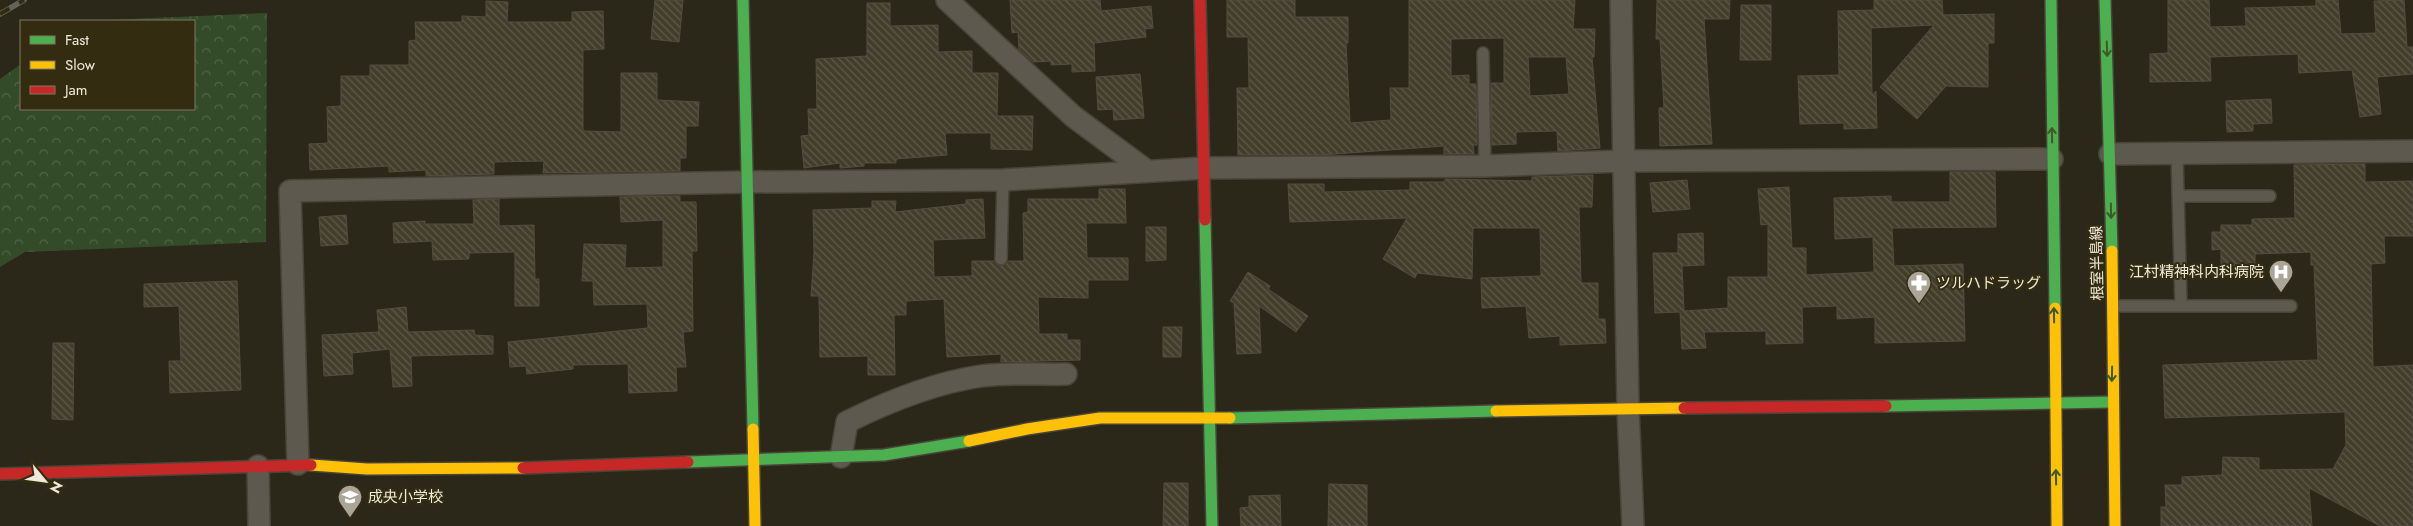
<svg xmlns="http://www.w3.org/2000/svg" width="2413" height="526" font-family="Jost,'Noto Sans JP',sans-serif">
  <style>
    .forest { fill: url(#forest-crowns) }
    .building { fill: url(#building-back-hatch); stroke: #514e42; fill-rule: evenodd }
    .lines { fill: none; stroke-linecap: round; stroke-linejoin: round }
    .lane-casing { stroke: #484438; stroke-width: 14 }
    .street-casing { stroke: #484438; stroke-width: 24 }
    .fast-casing { stroke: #484438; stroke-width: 14 }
    .slow-casing { stroke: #484438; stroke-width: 14 }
    .jam-casing { stroke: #484438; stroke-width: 14 }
    .lane { stroke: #5d594f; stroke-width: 11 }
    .street { stroke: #5d594f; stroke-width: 21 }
    .fast { stroke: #4caf50; stroke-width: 11 }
    .slow { stroke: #ffc107; stroke-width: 11 }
    .jam { stroke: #c62828; stroke-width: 11 }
    .rail-casing { stroke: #656257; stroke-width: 5.5 }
    .rail { stroke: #342c11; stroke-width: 4; stroke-dasharray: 11; stroke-linecap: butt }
    .oneway { stroke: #3c5a27 }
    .labels { text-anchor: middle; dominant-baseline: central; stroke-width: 4; stroke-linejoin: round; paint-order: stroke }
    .street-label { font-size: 15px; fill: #eee9d9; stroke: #342c11 }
    .poi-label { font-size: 15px; fill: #eee9d9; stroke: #342c11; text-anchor: start }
  </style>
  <defs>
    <pattern id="forest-crowns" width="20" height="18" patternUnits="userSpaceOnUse" patternTransform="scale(1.25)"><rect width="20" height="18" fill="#344b2a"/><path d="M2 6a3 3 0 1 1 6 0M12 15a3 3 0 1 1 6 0" fill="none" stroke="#526548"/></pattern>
    <pattern id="building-back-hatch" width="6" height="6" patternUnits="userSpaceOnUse" patternTransform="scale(1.25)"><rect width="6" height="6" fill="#433e2c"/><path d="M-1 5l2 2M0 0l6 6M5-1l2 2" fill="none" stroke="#5e5a4a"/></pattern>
  </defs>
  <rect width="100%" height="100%" fill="#2c2819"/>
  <path class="forest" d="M 267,13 L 266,242 L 25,252 L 0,267 L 0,79 L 21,64 L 21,109 L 194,109 L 194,21 L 85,21 Z"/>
  <path class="building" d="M 655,0 L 683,0 L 679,42 L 651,39 Z
    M 1010,0 L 1100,0 L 1101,11 L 1151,6 L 1153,28 L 1145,29 L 1146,37 L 1094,43 L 1095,71 L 1072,72 L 1072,64 L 1051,65 L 1051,61 L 1033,62 L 1019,50 L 1018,32 L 1012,33 Z
    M 1227,0 L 1295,0 L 1295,17 L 1348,17 L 1348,43 L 1346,43 L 1350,123 L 1391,120 L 1390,88 L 1409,88 L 1409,0 L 1575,0 L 1573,29 L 1595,29 L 1594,57 L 1592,57 L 1600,148 L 1558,151 L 1557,131 L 1516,132 L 1516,144 L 1492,145 L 1491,83 L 1504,83 L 1504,38 L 1451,39 L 1451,76 L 1469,75 L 1469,84 L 1476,84 L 1477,145 L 1473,145 L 1474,154 L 1444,154 L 1444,146 L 1321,155 L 1238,155 L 1237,88 L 1249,88 L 1248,37 L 1227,37 ZM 1528,57 L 1566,57 L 1569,94 L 1530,96 Z
    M 1657,0 L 1730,0 L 1729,19 L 1704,19 L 1712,144 L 1660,146 L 1659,108 L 1664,108 L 1660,39 L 1656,39 Z
    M 1874,0 L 1942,0 L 1943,15 L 1994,14 L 1994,43 L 1988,43 L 1988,87 L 1946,86 L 1917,119 L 1880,87 L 1934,25 L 1871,28 L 1872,95 L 1876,91 L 1877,128 L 1844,129 L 1844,123 L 1800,124 L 1798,76 L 1839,75 L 1838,11 L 1874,10 Z
    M 2168,0 L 2209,0 L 2210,27 L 2246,26 L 2245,8 L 2316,6 L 2316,0 L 2338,0 L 2341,34 L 2376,33 L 2374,1 L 2404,0 L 2407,47 L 2413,47 L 2413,74 L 2377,77 L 2381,114 L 2360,117 L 2352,70 L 2299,73 L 2298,54 L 2210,57 L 2211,81 L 2150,82 L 2150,54 L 2168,53 Z
    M 486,1 L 508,2 L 507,22 L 572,22 L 572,12 L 603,11 L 604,49 L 583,50 L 583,131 L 621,132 L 621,73 L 657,73 L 657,100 L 699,102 L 698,126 L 686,126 L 686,158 L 680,158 L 680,171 L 543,173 L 544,161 L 494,162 L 494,174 L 426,176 L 426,170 L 389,172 L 389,166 L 310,170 L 309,144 L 328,143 L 327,107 L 341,106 L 341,76 L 370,76 L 370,65 L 409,65 L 409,41 L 416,40 L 415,22 L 462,22 L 462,16 L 486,17 Z
    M 867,3 L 890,3 L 890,26 L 938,25 L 938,52 L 972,51 L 972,73 L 998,73 L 997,116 L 1033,116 L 1032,150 L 991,149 L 991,133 L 945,133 L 947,155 L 896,159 L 896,163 L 864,163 L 864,166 L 840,168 L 840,163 L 804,168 L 801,136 L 809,135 L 808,109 L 817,109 L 816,59 L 867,56 Z
    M 1741,5 L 1771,5 L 1771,60 L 1740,60 Z
    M 1140,74 L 1144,118 L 1114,120 L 1113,109 L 1098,110 L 1096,77 Z
    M 2271,99 L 2272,123 L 2253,124 L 2253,131 L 2227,132 L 2226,101 Z
    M 2365,164 L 2365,182 L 2413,181 L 2413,236 L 2384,236 L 2385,263 L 2371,264 L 2373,367 L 2413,365 L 2413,526 L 2380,526 L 2309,488 L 2312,526 L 2161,526 L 2161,507 L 2166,507 L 2165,485 L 2182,485 L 2182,477 L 2222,475 L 2223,457 L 2259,458 L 2259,470 L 2333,469 L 2346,445 L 2345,412 L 2165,418 L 2163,365 L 2318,360 L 2314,265 L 2311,265 L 2311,252 L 2255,254 L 2255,265 L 2221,266 L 2221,249 L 2212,250 L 2212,232 L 2221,232 L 2221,225 L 2252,225 L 2252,219 L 2295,218 L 2294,165 Z
    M 1950,172 L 1995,172 L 1996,227 L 1892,228 L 1894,266 L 1963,264 L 1965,341 L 1875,343 L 1875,317 L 1837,319 L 1837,306 L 1802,307 L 1803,343 L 1766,344 L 1766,331 L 1704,332 L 1706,348 L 1682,349 L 1680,312 L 1655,313 L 1653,253 L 1678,253 L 1678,234 L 1703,233 L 1704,265 L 1682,266 L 1684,311 L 1728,308 L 1728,277 L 1768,277 L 1768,224 L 1761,225 L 1758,189 L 1789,187 L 1792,248 L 1806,248 L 1806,275 L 1874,272 L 1873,237 L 1835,239 L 1834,198 L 1891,196 L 1891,202 L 1950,202 Z
    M 1593,175 L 1592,207 L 1579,207 L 1581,283 L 1598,283 L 1598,319 L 1605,319 L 1606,343 L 1560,345 L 1560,336 L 1529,338 L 1526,306 L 1482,308 L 1481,278 L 1541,276 L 1540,228 L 1473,228 L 1472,279 L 1417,273 L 1415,278 L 1383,259 L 1407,218 L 1290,222 L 1288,184 L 1324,184 L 1324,192 L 1410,190 L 1410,182 L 1445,182 L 1445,179 L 1532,181 L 1532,177 Z
    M 1687,180 L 1690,209 L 1653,212 L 1650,183 Z
    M 1099,189 L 1125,189 L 1126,223 L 1086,223 L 1087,258 L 1128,258 L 1128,280 L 1088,280 L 1088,298 L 1038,297 L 1039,334 L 1067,334 L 1067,340 L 1080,340 L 1080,360 L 1001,362 L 1001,354 L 947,357 L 944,299 L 906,301 L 906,315 L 894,315 L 895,375 L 868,375 L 868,356 L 820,357 L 819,296 L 811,296 L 814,253 L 813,210 L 872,208 L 872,201 L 896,201 L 895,212 L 966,204 L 966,200 L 983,199 L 985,238 L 933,240 L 934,277 L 972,276 L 972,261 L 994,261 L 1001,266 L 1008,261 L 1024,261 L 1023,213 L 1028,212 L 1028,199 L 1099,199 Z
    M 680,196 L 680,202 L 696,202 L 697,251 L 692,251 L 693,331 L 683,332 L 686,367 L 676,367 L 677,391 L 629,393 L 628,364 L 573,365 L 573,369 L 527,374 L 526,366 L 510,367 L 508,342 L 648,328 L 647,304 L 594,305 L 593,281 L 582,281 L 584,244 L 626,245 L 625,268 L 663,267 L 663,220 L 621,222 L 620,197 Z
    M 499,199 L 499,226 L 534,225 L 535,279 L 539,279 L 539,306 L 515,306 L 515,252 L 469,253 L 469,259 L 433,260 L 432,241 L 394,243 L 393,223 L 425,221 L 425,224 L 474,224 L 473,200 Z
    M 346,215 L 348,244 L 321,246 L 319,217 Z
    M 1146,227 L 1166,227 L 1166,260 L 1146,261 Z
    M 1248,272 L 1270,286 L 1268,289 L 1308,316 L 1296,332 L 1259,306 L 1261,353 L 1237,354 L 1234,303 L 1230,301 Z
    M 237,281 L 241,390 L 170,393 L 169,361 L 181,361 L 179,306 L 144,307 L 144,284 Z
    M 406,307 L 408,332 L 474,330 L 475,335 L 493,336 L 493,354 L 411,356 L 412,386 L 393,387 L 390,349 L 352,353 L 353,374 L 324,376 L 322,335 L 379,332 L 377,310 Z
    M 1163,327 L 1182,327 L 1181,357 L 1163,357 Z
    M 53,343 L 74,343 L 73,420 L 52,419 Z
    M 1164,483 L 1188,483 L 1188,526 L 1163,526 Z
    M 1329,484 L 1367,485 L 1367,526 L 1328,526 Z
    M 1280,495 L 1281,526 L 1241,526 L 1240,508 L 1249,507 L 1249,496 Z"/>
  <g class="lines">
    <defs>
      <path id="lane" d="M 1483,53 L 1485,166
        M 2177,154 L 2181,305
        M 2178,196 L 2270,196
        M 1001,259 L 1003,180
        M 2113,306 L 2291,306"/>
      <path id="street" d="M 947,0 L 1074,117 L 1147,171
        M 1621,0 L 1628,408 L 1633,526
        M 2110,154 L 2413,151
        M 841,457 L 847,422 C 889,401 934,383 981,376 C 1009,372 1039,375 1066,374
        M 298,464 L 290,191 L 747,182 L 1003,180 L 1205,168 L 1485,166 L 1624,161 L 2052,159
        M 258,466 L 259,526"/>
      <path id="fast" d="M 743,0 L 753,429
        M 2051,0 L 2055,308
        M 2105,0 L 2112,251
        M 1205,220 L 1212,526
        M 1886,406 L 2113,402
        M 1230,418 L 1496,411
        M 688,462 L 884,455 L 969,441"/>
      <path id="slow" d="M 2112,251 L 2115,526
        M 2055,308 L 2057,526
        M 1496,411 L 1684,408
        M 753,429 L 755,526
        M 969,441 L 1027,429 L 1100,418 L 1230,418
        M 311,465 L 367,469 L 523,468"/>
      <path id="jam" d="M 1200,0 L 1205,220
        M 1684,408 L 1886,406
        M 523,468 L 688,462
        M 0,474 L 311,465"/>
    </defs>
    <use href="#lane" class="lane-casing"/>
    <use href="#street" class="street-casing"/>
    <use href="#fast" class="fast-casing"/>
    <use href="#slow" class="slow-casing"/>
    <use href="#jam" class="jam-casing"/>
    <use href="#lane" class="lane"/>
    <use href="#street" class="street"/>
    <use href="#fast" class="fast"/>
    <use href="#slow" class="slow"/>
    <use href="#jam" class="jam"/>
    <defs>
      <path id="rail" d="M 0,14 L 24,0"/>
    </defs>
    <use href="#rail" class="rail-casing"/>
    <use href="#rail" class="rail"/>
  </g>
  <defs><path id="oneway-shaft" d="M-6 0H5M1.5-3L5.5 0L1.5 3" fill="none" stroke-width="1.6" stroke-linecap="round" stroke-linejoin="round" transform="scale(1.25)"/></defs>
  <g class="oneway">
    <use href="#oneway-shaft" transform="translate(2107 49) rotate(88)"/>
    <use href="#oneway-shaft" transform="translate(2052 135) rotate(-91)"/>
    <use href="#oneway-shaft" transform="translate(2111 211) rotate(89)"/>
    <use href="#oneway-shaft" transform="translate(2054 315) rotate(-91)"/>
    <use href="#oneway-shaft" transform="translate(2112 374) rotate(91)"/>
    <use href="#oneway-shaft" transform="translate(2056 477) rotate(-91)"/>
  </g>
  <defs>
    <symbol id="hospital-pin" viewBox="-11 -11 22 30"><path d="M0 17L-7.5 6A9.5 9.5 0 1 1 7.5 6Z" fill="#aaa596" stroke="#342c11"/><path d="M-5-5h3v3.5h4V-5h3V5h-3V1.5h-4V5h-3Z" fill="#fff"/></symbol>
    <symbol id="pharmacy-pin" viewBox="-11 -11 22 30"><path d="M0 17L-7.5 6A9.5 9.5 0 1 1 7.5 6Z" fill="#aaa596" stroke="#342c11"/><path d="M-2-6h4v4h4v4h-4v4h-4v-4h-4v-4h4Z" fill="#fff"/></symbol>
    <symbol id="school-pin" viewBox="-11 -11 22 30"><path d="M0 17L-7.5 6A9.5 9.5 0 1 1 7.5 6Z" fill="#aaa596" stroke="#342c11"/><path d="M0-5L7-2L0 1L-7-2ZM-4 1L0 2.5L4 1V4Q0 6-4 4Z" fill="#fff"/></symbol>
  </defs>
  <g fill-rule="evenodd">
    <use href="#hospital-pin" x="2267" y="258" width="28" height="38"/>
    <use href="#pharmacy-pin" x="1905" y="269" width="28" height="38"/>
    <use href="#school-pin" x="336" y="483" width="28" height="38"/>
  </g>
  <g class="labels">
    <g class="street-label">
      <text transform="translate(2097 263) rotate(-91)">根室半島線</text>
    </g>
    <g class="poi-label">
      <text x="2264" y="272" text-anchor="end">江村精神科内科病院</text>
      <text x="1936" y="283">ツルハドラッグ</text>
      <text x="368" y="497">成央小学校</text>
    </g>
  </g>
  <rect x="20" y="20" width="175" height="90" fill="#342c11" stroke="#7e7861"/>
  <rect x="30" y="36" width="25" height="8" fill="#4caf50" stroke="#7e7861"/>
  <text x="65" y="45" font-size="15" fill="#eee9d9">Fast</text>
  <rect x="30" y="61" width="25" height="8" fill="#ffc107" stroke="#7e7861"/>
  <text x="65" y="70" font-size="15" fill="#eee9d9">Slow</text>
  <rect x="30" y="86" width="25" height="8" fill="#c62828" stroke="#7e7861"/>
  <text x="65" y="95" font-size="15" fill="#eee9d9">Jam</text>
  <g transform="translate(45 481) rotate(119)" stroke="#342c11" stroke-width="4" paint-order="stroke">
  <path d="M0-4L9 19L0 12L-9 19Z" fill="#eee9d9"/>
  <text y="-8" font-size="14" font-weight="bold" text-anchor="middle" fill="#eee9d9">N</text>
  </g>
</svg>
